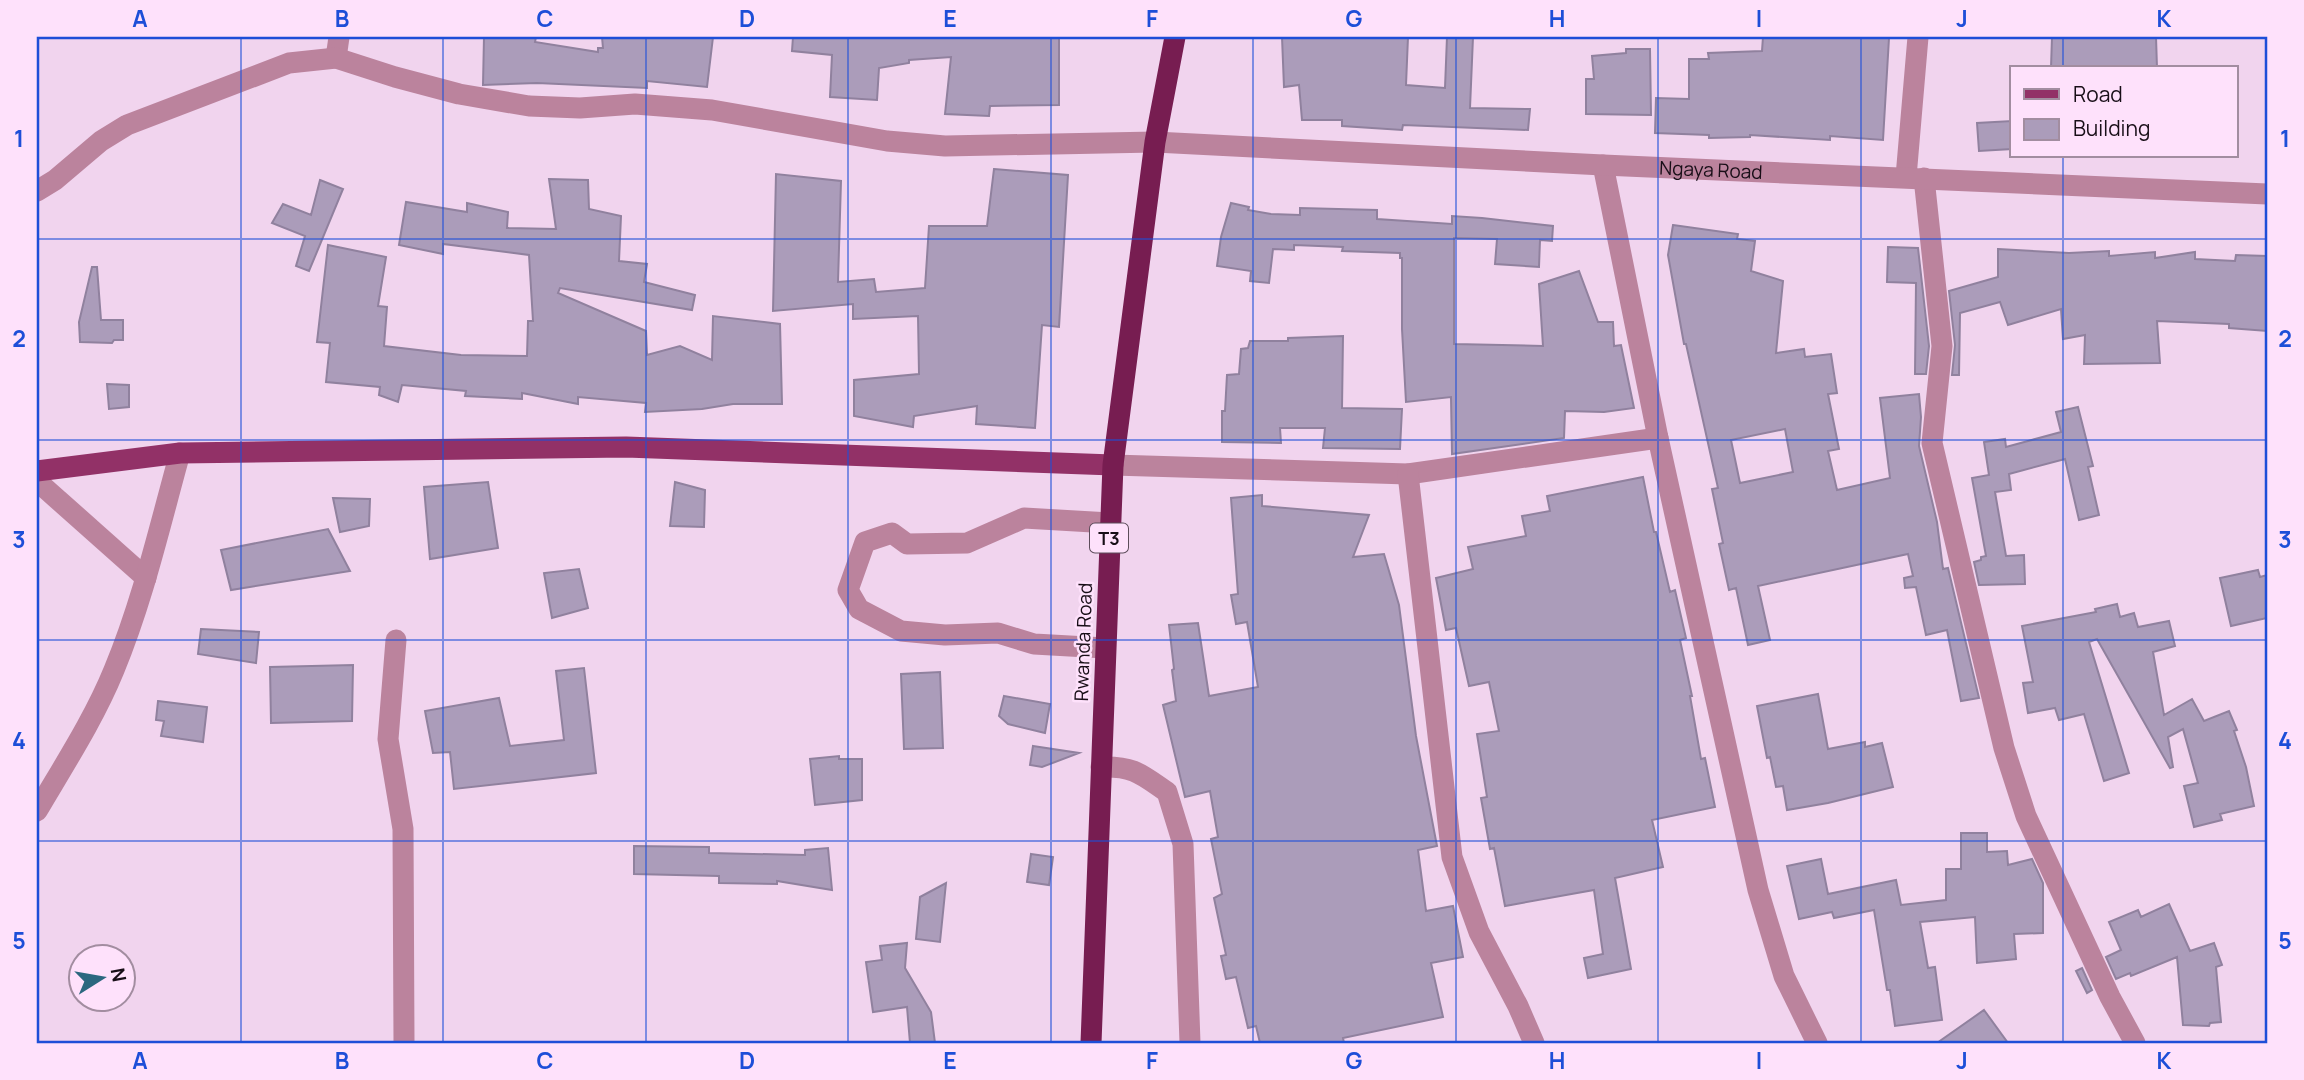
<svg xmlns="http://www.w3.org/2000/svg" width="2304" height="1080" font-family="Manrope,sans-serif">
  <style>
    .building { fill: #ab9cba; stroke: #90819e; stroke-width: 2; fill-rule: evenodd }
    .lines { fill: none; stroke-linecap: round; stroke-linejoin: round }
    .minor { stroke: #bb839d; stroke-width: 21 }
    .major { stroke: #923167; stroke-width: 21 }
    .highway { stroke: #771d51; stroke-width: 21 }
    .grid { fill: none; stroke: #1d4ed8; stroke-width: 2; stroke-opacity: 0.55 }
    .labels { text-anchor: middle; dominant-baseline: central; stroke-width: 5; stroke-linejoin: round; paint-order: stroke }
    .shield { fill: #fee1fb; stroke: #5d4d5b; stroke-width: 2 }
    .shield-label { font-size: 18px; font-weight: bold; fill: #180e17 }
    .street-label { font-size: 19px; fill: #180e17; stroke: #fee1fb }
    .neatline { fill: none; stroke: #1d4ed8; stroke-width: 2.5 }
    .grid-label { font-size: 23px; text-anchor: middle; font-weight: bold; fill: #1d4ed8 }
  </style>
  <rect width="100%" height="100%" fill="#f1d4ee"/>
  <path class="building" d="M 484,37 L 536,37 L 535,42 L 598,52 L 598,48 L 603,48 L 602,37 L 713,37 L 707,87 L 647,81 L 647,88 L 537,83 L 483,85 Z
    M 793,37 L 1059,37 L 1059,105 L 990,106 L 989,116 L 945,114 L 951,57 L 909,60 L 909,63 L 879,68 L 877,100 L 830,97 L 832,55 L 792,51 Z
    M 1282,37 L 1408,37 L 1406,85 L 1445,88 L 1447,37 L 1473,37 L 1470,108 L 1530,109 L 1528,130 L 1403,125 L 1402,130 L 1342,126 L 1342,120 L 1302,120 L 1299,85 L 1284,87 Z
    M 1763,37 L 1889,38 L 1883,140 L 1830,136 L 1830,140 L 1750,135 L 1750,137 L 1709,138 L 1709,135 L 1655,133 L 1656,98 L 1689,99 L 1689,59 L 1709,59 L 1708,53 L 1762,51 Z
    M 2052,37 L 2156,37 L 2157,68 L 2051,68 Z
    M 1626,49 L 1650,49 L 1651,115 L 1586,114 L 1586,79 L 1594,79 L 1592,56 L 1626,53 Z
    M 2012,121 L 2012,149 L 1979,151 L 1977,123 Z
    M 994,169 L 1068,175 L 1059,327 L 1042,325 L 1035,428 L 976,424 L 977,406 L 914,416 L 913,427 L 854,416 L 854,380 L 919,374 L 918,316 L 853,319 L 853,304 L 773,311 L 776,174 L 841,181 L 838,282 L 874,279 L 876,292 L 925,288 L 929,226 L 987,226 Z
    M 549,179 L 588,180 L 589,209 L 621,216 L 619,261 L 647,264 L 644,282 L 695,295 L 692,310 L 560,288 L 558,293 L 646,331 L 647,355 L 680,346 L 712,360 L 713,316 L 780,324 L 782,404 L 733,404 L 702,409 L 645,412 L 646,403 L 578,397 L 578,404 L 522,393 L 522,399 L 465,396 L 466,391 L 402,385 L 398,402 L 379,395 L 380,387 L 326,382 L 330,343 L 317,342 L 328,245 L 386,257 L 378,306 L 387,307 L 384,346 L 461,355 L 527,356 L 528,321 L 533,321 L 529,255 L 443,244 L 443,254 L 399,245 L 406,202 L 467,212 L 467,203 L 508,212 L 507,228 L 556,229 Z
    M 320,180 L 343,189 L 309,271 L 296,266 L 305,236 L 272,223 L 283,204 L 311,215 Z
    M 1231,203 L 1249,207 L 1248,210 L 1271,214 L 1300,215 L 1300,208 L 1377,210 L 1377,219 L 1452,224 L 1452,216 L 1482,218 L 1553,226 L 1552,241 L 1540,240 L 1539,267 L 1495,264 L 1497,239 L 1454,238 L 1454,344 L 1543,346 L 1539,284 L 1579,271 L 1598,322 L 1613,322 L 1614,346 L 1621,345 L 1634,408 L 1604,412 L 1565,411 L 1564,438 L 1452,454 L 1451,397 L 1406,402 L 1402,329 L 1402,258 L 1400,258 L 1400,253 L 1342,251 L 1343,247 L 1294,245 L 1294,250 L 1273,249 L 1269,283 L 1250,281 L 1251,271 L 1217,266 L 1221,237 Z
    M 1673,225 L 1738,234 L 1737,239 L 1755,241 L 1751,271 L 1783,281 L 1776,353 L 1804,349 L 1805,357 L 1831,354 L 1837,393 L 1828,394 L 1839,449 L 1828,451 L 1837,490 L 1890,478 L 1880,398 L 1919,394 L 1921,417 L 1919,446 L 1937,522 L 1943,569 L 1948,568 L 1979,698 L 1961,701 L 1947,630 L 1926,635 L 1916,587 L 1905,588 L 1904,578 L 1913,576 L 1908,554 L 1758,586 L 1770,640 L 1748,645 L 1736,588 L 1729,590 L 1719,544 L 1723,543 L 1712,489 L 1718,488 L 1686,344 L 1684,344 L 1668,255 ZM 1785,429 L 1793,472 L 1740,483 L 1731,440 Z
    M 1888,247 L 1918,248 L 1929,346 L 1926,374 L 1915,374 L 1916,283 L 1887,282 Z
    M 1998,249 L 2069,253 L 2109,251 L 2109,256 L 2155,252 L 2155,258 L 2195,252 L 2195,259 L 2235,261 L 2236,255 L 2267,256 L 2267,331 L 2229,328 L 2229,324 L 2157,321 L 2160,363 L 2084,364 L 2085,335 L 2063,339 L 2061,309 L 2008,325 L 2000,302 L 1960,313 L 1959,375 L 1952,375 L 1955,345 L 1949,291 L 1998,277 Z
    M 92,267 L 97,267 L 101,320 L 123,320 L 123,340 L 114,340 L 112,343 L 80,342 L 79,322 Z
    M 1343,336 L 1342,408 L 1402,409 L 1400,449 L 1323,448 L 1325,428 L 1280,428 L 1281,443 L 1222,442 L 1222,411 L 1225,411 L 1227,375 L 1239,374 L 1241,349 L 1248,348 L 1250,341 L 1288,341 L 1288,338 Z
    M 107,384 L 129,385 L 129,407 L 109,409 Z
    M 2078,407 L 2093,466 L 2088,467 L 2099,515 L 2079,520 L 2065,459 L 2009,474 L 2011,490 L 1995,492 L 2006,556 L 2024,555 L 2025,584 L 1979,585 L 1974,562 L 1981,560 L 1981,557 L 1986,556 L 1972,478 L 1989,475 L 1984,442 L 2005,439 L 2006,447 L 2061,432 L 2056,412 Z
    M 1643,477 L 1654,532 L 1656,532 L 1670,592 L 1675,590 L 1686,638 L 1680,640 L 1692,696 L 1690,696 L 1701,759 L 1705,758 L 1715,807 L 1652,820 L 1663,867 L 1615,878 L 1631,969 L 1588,978 L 1584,958 L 1603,954 L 1594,890 L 1505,906 L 1494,848 L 1490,849 L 1481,798 L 1487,797 L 1477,734 L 1499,731 L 1489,682 L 1469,686 L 1456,628 L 1446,630 L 1436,578 L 1473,569 L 1468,547 L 1526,536 L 1522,516 L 1550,511 L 1547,496 Z
    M 488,482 L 498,548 L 430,559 L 424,487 Z
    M 675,482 L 705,490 L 704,527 L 670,526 Z
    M 1262,495 L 1262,506 L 1369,515 L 1353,557 L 1384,554 L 1399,605 L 1416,736 L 1437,846 L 1418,850 L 1426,911 L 1453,906 L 1463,957 L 1431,963 L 1443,1017 L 1343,1038 L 1344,1043 L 1260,1043 L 1256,1026 L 1248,1028 L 1236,977 L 1226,979 L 1221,956 L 1226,955 L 1214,898 L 1222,894 L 1211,839 L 1218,837 L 1210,791 L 1185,797 L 1163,705 L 1176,701 L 1172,670 L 1174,669 L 1169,625 L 1198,623 L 1209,696 L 1258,687 L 1247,622 L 1236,624 L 1231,595 L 1238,594 L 1231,498 Z
    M 333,498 L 370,499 L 369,526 L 340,532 Z
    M 328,529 L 350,571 L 231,590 L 221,550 Z
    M 579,569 L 588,608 L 552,618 L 544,573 Z
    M 2258,570 L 2260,577 L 2267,575 L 2267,618 L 2231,626 L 2220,578 Z
    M 2117,604 L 2120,617 L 2134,613 L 2138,627 L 2169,621 L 2175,646 L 2153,652 L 2164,715 L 2192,699 L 2204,721 L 2229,711 L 2237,730 L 2234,731 L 2246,767 L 2254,806 L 2220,814 L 2222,820 L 2194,827 L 2184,786 L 2198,783 L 2183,729 L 2168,737 L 2173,767 L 2170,768 L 2097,639 L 2089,642 L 2129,773 L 2104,781 L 2084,714 L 2059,720 L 2055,708 L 2028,713 L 2023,683 L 2033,682 L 2022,626 L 2096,612 L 2095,609 Z
    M 201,629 L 259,632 L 256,663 L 198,654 Z
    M 353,665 L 352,721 L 271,723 L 270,667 Z
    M 584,668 L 596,773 L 454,789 L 450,752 L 433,753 L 425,711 L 499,698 L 510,746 L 564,740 L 556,671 Z
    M 940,672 L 943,748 L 904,749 L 901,674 Z
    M 1818,694 L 1828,749 L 1865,742 L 1865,747 L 1882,743 L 1893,787 L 1828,803 L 1787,810 L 1783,786 L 1776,787 L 1770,757 L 1767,758 L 1757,706 Z
    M 1004,696 L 1050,704 L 1045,733 L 1008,724 L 999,716 Z
    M 158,701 L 207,707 L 203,742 L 161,736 L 164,721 L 156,720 Z
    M 1033,746 L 1079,753 L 1042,767 L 1030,765 Z
    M 839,756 L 839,759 L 862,759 L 862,800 L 815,805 L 810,759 Z
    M 1961,833 L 1987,833 L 1987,852 L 2007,851 L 2008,865 L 2032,859 L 2043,883 L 2043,933 L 2014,934 L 2016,959 L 1977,963 L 1975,917 L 1920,922 L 1928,968 L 1935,967 L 1942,1020 L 1895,1026 L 1890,990 L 1887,990 L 1874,910 L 1834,918 L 1832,912 L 1799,919 L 1787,866 L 1821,859 L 1828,894 L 1896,880 L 1901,905 L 1946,900 L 1946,869 L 1961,869 Z
    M 634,846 L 709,847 L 709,853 L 805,855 L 805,850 L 828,848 L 832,890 L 777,881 L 777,884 L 719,883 L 719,876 L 634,874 Z
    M 1031,854 L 1053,857 L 1049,885 L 1027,882 Z
    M 946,883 L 940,942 L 916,939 L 920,897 Z
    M 2169,904 L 2190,951 L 2214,943 L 2222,965 L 2216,967 L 2221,1022 L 2210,1023 L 2209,1026 L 2183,1025 L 2177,957 L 2131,976 L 2130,973 L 2116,979 L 2106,957 L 2121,950 L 2109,922 L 2138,910 L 2141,917 Z
    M 907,943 L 905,968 L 931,1012 L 935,1043 L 910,1043 L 907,1007 L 873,1012 L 866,962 L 882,960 L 880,946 Z
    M 2082,968 L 2092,990 L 2087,993 L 2076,971 Z
    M 1984,1010 L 2008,1043 L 1937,1043 Z"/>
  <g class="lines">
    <g class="minor">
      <path d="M 336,58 L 339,37"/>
      <path d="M 1603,165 L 1658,438 L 1758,890 L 1784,976 L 1817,1043"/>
      <path d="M 1906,177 L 1918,37"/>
      <path d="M 1924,178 L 1942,346 L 1932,443 L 2004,748 L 2026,816 L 2110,997 L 2135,1043"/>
      <path id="s1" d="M 37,191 L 55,180 L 101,141 L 127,125 L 289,63 L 336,58 L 395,77 L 459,94 L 529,106 L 580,108 L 635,104 L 712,110 L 887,141 L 945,146 L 1155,142 L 1603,165 L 2267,194"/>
      <path d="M 1113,465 L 1408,474 L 1658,438"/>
      <path d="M 1408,474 L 1452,857 L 1479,932 L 1518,1006 L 1534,1043"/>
      <path d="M 37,481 L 146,578"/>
      <path d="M 396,640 L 388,739 L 403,829 L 404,1043"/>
      <path d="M 1105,648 L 1034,644 L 998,633 L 945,635 L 901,631 L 859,609 L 848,590 L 865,542 L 892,533 L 907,544 L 967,543 L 1024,518 L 1110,523"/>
      <path d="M 1101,767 C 1134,766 1141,774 1167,792 L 1183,844 L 1190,1043"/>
      <path d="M 37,811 C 64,765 94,719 114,670 C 143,600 160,525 180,453"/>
    </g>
    <path class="major" d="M 37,471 L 180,453 L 626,447 L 1113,465"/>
    <path class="highway" d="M 1091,1043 L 1113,465 L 1155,142 L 1175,37"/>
  </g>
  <path class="grid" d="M 241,37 L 241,1043M 443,37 L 443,1043M 646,37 L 646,1043M 848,37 L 848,1043M 1051,37 L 1051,1043M 1253,37 L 1253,1043M 1456,37 L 1456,1043M 1658,37 L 1658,1043M 1861,37 L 1861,1043M 2063,37 L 2063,68M 2063,156 L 2063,1043M 37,239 L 2267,239M 37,440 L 2267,440M 37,640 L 2267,640M 37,841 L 2267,841"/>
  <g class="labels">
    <rect class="shield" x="1090" y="523.5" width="38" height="29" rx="5"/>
    <g class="shield-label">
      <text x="1109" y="538">T3</text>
    </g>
    <g class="street-label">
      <text stroke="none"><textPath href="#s1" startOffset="1718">Ngaya Road</textPath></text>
      <text transform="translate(1083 642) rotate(-88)">Rwanda Road</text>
    </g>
  </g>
  <rect width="2304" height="1080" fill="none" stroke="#fee1fb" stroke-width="77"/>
  <rect x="2010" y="66" width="228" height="91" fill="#fee1fb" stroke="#a28da0" stroke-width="2"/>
  <rect x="2024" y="89" width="35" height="10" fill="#923167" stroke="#a28da0" stroke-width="2"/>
  <text x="2073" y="102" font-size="21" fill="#180e17">Road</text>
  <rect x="2024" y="119" width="35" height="21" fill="#ab9cba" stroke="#a28da0" stroke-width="2"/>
  <text x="2073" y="136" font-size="21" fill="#180e17">Building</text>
  <g transform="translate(102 978) rotate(79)"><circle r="33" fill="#fee1fb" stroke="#a28da0" stroke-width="2"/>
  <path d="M0-5L12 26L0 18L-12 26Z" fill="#2b677f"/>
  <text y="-10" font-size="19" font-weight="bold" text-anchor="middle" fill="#180e17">N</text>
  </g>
  <rect x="38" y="38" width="2228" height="1004" class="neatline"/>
  <g class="grid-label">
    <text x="140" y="27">A</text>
    <text x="342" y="27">B</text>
    <text x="545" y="27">C</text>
    <text x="747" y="27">D</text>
    <text x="950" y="27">E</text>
    <text x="1152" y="27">F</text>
    <text x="1354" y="27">G</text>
    <text x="1557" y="27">H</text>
    <text x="1759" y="27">I</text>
    <text x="1962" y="27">J</text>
    <text x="2164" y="27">K</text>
    <text x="19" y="147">1</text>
    <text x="2285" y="147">1</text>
    <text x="19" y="347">2</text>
    <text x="2285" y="347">2</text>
    <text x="19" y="548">3</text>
    <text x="2285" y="548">3</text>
    <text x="19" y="749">4</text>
    <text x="2285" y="749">4</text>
    <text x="19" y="949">5</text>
    <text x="2285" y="949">5</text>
    <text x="140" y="1069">A</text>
    <text x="342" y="1069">B</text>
    <text x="545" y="1069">C</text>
    <text x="747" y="1069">D</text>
    <text x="950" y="1069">E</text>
    <text x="1152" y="1069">F</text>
    <text x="1354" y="1069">G</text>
    <text x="1557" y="1069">H</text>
    <text x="1759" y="1069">I</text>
    <text x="1962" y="1069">J</text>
    <text x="2164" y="1069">K</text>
  </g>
</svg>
